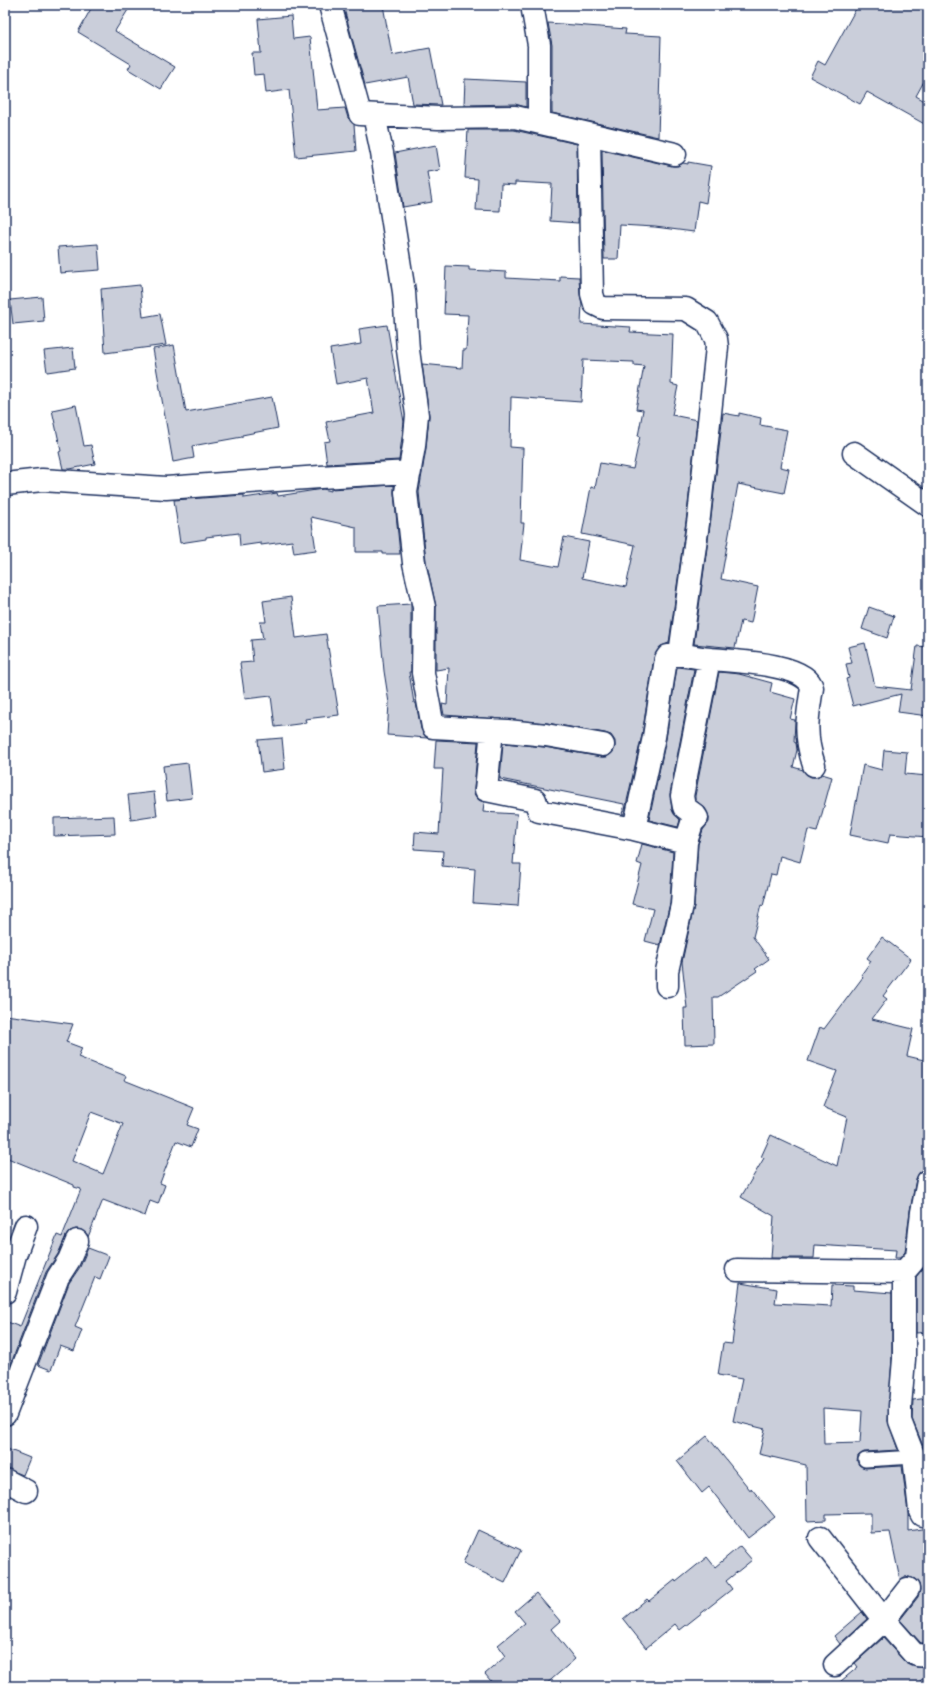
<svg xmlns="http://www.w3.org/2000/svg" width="933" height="1691" font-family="'Playpen Sans',sans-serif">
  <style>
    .building { fill: #caceda; stroke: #1b2f5e; fill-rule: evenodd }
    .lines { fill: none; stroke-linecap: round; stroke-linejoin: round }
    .service-casing { stroke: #1b2f5e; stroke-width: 16 }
    .minor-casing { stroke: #1b2f5e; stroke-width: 25 }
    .service { stroke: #fff; stroke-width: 13 }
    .minor { stroke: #fff; stroke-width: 22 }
  </style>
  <rect width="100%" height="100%" fill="#fff"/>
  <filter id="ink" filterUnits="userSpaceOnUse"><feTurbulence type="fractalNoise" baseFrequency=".025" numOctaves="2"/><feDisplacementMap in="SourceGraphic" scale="8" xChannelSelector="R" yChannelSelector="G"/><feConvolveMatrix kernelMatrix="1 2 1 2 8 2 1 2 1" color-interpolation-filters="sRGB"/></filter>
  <g filter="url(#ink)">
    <path class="building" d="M 93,5 L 131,5 L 115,31 L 175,67 L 161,89 L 128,69 L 131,64 L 78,32 Z
      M 343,5 L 383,5 L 392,55 L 430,48 L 441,105 L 413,104 L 408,77 L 365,85 Z
      M 858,5 L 919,5 L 928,10 L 928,74 L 916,96 L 928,103 L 928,126 L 867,92 L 860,104 L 810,77 L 818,61 L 825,65 Z
      M 291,16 L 293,39 L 310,37 L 317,110 L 345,108 L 348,118 L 354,124 L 356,151 L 296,157 L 289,90 L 266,93 L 264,74 L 254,75 L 252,53 L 261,53 L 258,19 Z
      M 548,23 L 626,29 L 625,34 L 661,36 L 658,137 L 552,113 L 552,45 Z
      M 465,79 L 526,82 L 526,107 L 515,104 L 464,105 Z
      M 468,130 L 514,130 L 577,144 L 578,223 L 550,221 L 552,184 L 515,182 L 515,185 L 501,184 L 500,211 L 476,210 L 478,179 L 465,178 Z
      M 436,145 L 440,170 L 427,172 L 432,202 L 403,207 L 395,153 Z
      M 602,150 L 672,166 L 678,166 L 683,163 L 688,164 L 688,162 L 711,166 L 706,203 L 698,201 L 694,232 L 655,227 L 620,225 L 618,259 L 604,259 Z
      M 98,244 L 100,270 L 60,273 L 58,247 Z
      M 446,266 L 469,267 L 469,270 L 506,272 L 506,278 L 560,281 L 560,276 L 579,277 L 580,294 L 582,304 L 581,324 L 631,327 L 630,332 L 673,334 L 671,384 L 678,386 L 672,415 L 697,420 L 687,514 L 669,643 L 661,646 L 654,657 L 642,735 L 624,814 L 622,814 L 624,804 L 500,779 L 503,743 L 544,747 L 601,757 L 607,757 L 612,753 L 615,748 L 615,741 L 611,735 L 605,733 L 547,723 L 444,715 L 442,704 L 447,705 L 449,668 L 436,670 L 436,607 L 426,561 L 419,492 L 426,448 L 429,416 L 422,364 L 462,368 L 463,350 L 466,350 L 468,315 L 444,314 ZM 583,360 L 634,362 L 634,365 L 644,366 L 636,409 L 643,410 L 638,436 L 640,436 L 633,469 L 600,463 L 595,488 L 591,487 L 582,534 L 635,545 L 626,587 L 582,578 L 589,542 L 564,537 L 558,567 L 520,560 L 524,523 L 521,523 L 523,448 L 510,447 L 511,397 L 581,402 Z
      M 140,285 L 143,317 L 160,314 L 166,345 L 105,353 L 101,289 Z
      M 42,297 L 44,321 L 13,324 L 10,300 Z
      M 387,325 L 404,422 L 399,460 L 327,464 L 324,442 L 330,441 L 326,422 L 374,413 L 368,378 L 336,384 L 330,349 L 361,344 L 359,329 Z
      M 174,345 L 186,412 L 272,397 L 278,428 L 242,435 L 242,437 L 192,446 L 194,458 L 173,462 L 153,349 Z
      M 73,348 L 75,368 L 47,372 L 44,351 Z
      M 76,405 L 84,446 L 91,445 L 95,464 L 70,469 L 63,469 L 59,452 L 61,451 L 52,410 Z
      M 723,413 L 739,416 L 739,413 L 761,418 L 760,425 L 787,430 L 780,467 L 789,469 L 784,493 L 738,484 L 721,579 L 758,587 L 751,623 L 741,621 L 735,648 L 694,644 L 711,518 Z
      M 394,485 L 394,493 L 400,554 L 383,554 L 383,552 L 356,552 L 356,527 L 311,517 L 316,550 L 294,553 L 292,541 L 261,545 L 261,543 L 240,546 L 239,533 L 206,537 L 206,539 L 180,543 L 174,500 L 244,495 L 244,498 L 277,493 L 278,496 L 316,490 L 323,489 L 331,491 L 331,489 Z
      M 291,597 L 296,638 L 326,634 L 339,715 L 305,719 L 306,723 L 275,727 L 271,696 L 245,699 L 240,663 L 253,662 L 251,640 L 263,639 L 260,622 L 266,622 L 263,601 Z
      M 411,604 L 411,672 L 409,672 L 414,703 L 416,703 L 421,729 L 427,738 L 387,735 L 389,703 L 384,671 L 378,606 Z
      M 869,607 L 894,616 L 887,638 L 862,629 Z
      M 865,643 L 875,686 L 911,690 L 917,646 L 928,647 L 928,716 L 898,712 L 901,694 L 853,706 L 846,679 L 849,678 L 846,664 L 852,663 L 848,647 Z
      M 677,667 L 694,669 L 670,794 L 672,810 L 680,820 L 678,827 L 649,820 L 666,739 Z
      M 719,672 L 739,674 L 772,683 L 770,692 L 795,699 L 790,719 L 795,720 L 794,742 L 796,743 L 797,750 L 793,767 L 803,770 L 806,774 L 811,777 L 817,777 L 822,774 L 832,777 L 817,832 L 808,830 L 800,862 L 780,856 L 776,875 L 771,874 L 763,906 L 761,905 L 753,937 L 769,959 L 755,969 L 757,971 L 718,997 L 713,997 L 714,1044 L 685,1045 L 684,1008 L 687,1008 L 682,962 L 694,906 L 698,844 L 703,830 L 709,822 L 709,817 L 705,808 L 695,800 L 695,796 Z
      M 282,738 L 285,769 L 262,772 L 258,740 Z
      M 436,740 L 478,742 L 474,789 L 474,794 L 478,799 L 484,802 L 483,812 L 517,814 L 513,864 L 521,864 L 518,906 L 473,903 L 475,869 L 442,866 L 443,851 L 414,849 L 415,832 L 439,834 L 443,769 L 434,769 Z
      M 884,750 L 907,752 L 905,774 L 928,776 L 928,837 L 890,834 L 888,843 L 850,835 L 863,765 L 882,770 Z
      M 188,763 L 192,798 L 167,801 L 163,766 Z
      M 154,792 L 157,816 L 131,820 L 128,795 Z
      M 114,816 L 115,834 L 54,836 L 54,818 Z
      M 642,844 L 673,852 L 670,903 L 660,945 L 645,941 L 653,909 L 632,904 L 642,865 L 637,863 Z
      M 882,937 L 911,959 L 883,996 L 887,999 L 872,1019 L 913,1029 L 907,1056 L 928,1061 L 928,1169 L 919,1173 L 916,1179 L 910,1211 L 905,1252 L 900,1258 L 895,1258 L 896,1250 L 815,1245 L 814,1258 L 771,1258 L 774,1216 L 741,1197 L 764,1158 L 761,1157 L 771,1135 L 837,1166 L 847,1117 L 823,1107 L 837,1071 L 808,1061 L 820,1027 L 824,1029 L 863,977 L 861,975 L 871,961 L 867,958 Z
      M 5,1015 L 73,1024 L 66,1042 L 82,1048 L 78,1057 L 126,1076 L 124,1080 L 194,1108 L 187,1125 L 198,1129 L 191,1147 L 176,1141 L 160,1183 L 165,1185 L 158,1204 L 150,1201 L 145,1216 L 103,1200 L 88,1237 L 82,1230 L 76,1229 L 70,1231 L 66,1236 L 58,1254 L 46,1272 L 5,1379 L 5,1321 L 20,1327 L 57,1235 L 62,1237 L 81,1189 L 74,1187 L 74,1185 L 5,1157 ZM 91,1112 L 123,1124 L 103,1174 L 72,1161 Z
      M 88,1248 L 109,1256 L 100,1279 L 95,1277 L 75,1327 L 82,1330 L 74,1351 L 60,1346 L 51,1370 L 38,1365 L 69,1283 L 80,1267 Z
      M 928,1262 L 928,1332 L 916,1333 L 916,1277 Z
      M 740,1283 L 777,1289 L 775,1303 L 831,1306 L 832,1285 L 853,1286 L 853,1290 L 892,1293 L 892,1358 L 888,1421 L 898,1450 L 864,1452 L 858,1456 L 857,1461 L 859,1465 L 865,1468 L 902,1466 L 908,1512 L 908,1531 L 928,1528 L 928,1643 L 921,1643 L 900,1620 L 918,1597 L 920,1590 L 919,1584 L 915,1579 L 909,1577 L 904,1577 L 900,1580 L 890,1532 L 871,1533 L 871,1513 L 826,1514 L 826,1520 L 807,1521 L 806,1465 L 759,1454 L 765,1429 L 733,1421 L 742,1379 L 718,1375 L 723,1343 L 732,1344 ZM 823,1408 L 862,1411 L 860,1443 L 824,1444 Z
      M 928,1398 L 928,1470 L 926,1453 L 912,1419 L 913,1400 Z
      M 707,1436 L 751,1491 L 751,1488 L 775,1517 L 748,1538 L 709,1487 L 702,1493 L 677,1461 Z
      M 5,1448 L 30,1458 L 23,1475 L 5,1468 Z
      M 478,1530 L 521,1550 L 505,1583 L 463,1563 Z
      M 740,1546 L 752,1560 L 726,1581 L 732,1589 L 680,1630 L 675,1624 L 646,1648 L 623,1619 L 647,1599 L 649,1601 L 675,1580 L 676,1582 L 707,1557 L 715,1567 Z
      M 536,1593 L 560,1621 L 551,1629 L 575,1659 L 544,1686 L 495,1686 L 485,1674 L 506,1656 L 498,1645 L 525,1623 L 515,1611 Z
      M 862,1612 L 867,1619 L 840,1644 L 834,1636 Z
      M 883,1638 L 904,1661 L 916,1667 L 928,1668 L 928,1674 L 914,1686 L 835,1686 L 858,1667 L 855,1663 Z"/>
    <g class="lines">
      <defs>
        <path id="service" d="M 865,1460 L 914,1457"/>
        <path id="minor" d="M 330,5 L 360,114 L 438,118 L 515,117 L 675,154
          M 532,5 L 539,45 L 539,121
          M 374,115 L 382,153 L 404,292 L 408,350 L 417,415 L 414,446 L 406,492 L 414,563 L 424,607 L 423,673 L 433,727 L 507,731 L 546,735 L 603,745
          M 589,134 L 592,294 L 595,304 L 603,308 L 686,309 L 707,322 L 716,339 L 717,347 L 699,516 L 680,654
          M 854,453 L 928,505
          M 5,484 L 42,480 L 166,488 L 320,477 L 410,472
          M 492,730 L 486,790 L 535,800 L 539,811 L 634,829 L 686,842
          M 634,829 L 654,737 L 666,659 L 668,656 L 680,654 C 690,656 700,658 710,659 C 731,661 807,663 812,688 C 807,718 804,735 814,765
          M 667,986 L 667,971 L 682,905 L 686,842 L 692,823 L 697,818 L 695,815 L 684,807 L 682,796 L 709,659
          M 928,1181 L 922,1212 L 917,1257 L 904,1272 L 904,1359 L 900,1406 L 900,1421 L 914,1457 L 920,1511 L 922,1515 L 928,1516
          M 737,1270 L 904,1272
          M 5,1292 L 15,1255 L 26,1226
          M 5,1414 L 58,1277 L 69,1260 L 77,1241
          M 5,1480 L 26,1491
          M 820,1538 L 884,1620 L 913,1653 L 917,1655 L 928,1656
          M 835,1665 L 884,1620 L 908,1589"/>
      </defs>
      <use href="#service" class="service-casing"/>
      <use href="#minor" class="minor-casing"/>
      <use href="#service" class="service"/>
      <use href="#minor" class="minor"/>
    </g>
  </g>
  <rect width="933" height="1691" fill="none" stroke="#fff" stroke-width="20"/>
  <rect x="10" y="10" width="913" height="1671" fill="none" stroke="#1b2f5e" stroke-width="1.5" filter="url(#ink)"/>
</svg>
